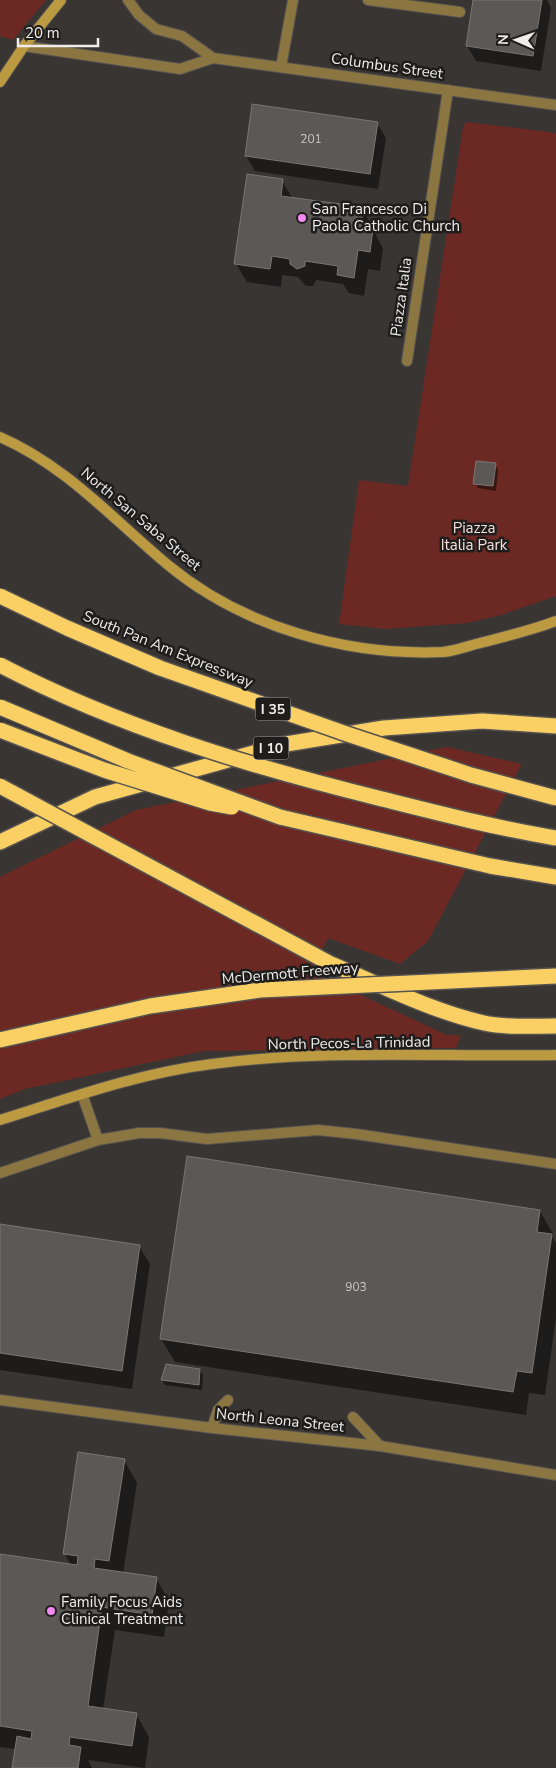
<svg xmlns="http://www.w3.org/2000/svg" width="556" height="1768" font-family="'Nunito Sans',sans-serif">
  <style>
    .green { fill: #6c2923 }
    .shadow { fill: #0007 }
    .building { fill: #5b5856; stroke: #7a7674 }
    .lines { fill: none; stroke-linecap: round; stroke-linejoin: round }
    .service-casing { stroke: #555250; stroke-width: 12 }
    .minor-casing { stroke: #555250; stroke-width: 12 }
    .secondary-casing { stroke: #555250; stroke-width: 12 }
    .motorway-casing { stroke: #555250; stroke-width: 18 }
    .service { stroke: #8b7642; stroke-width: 10 }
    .minor { stroke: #8b7642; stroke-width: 10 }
    .secondary { stroke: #bc9a41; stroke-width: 10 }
    .motorway { stroke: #fad064; stroke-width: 15 }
    .motorway-bridge-casing { stroke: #555250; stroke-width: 18; stroke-linecap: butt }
    .motorway-bridge { stroke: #fad064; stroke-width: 15 }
    .poi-dot { fill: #f489f1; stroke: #1e1d1c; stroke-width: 2 }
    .labels { text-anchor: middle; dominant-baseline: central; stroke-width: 5; stroke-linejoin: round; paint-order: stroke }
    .number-label { font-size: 12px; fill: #c9c8c6 }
    .shield { fill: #1e1d1c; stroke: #b0afad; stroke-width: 1 }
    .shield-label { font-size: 14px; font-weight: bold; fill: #eeedeb }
    .street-label { font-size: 15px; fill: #eeedeb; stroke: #1e1d1c }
    .poi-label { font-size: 15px; fill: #eeedeb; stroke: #1e1d1c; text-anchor: start }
    .park-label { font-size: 15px; fill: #f6deda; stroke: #1e1d1c }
  </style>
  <rect width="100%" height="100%" fill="#383533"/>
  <path class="green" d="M 0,0 L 46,0 L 13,40 L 0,36 Z
    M 466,122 L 550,132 L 556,134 L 556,596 L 501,615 L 467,623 L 385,629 L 339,624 L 359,480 L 408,486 L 463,127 Z
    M 447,747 L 522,764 L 428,941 L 400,964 L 328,938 L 311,972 L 447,1035 L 461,1035 L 456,1048 L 204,1051 L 25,1089 L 0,1099 L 0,877 L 136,810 Z"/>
  <path class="shadow" d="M 474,0 L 547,0 L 551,8 L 541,71 L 476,61 L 467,46 Z
    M 377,123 L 386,138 L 378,189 L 255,171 L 246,156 Z
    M 282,181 L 293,199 L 363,209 L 383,249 L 380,271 L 368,269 L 364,296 L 349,293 L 343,284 L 316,280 L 313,286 L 306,286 L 298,277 L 282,275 L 281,287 L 247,282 L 236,264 Z
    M 495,464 L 498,470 L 496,491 L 478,488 L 475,483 Z
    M 540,1211 L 553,1234 L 552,1237 L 556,1243 L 556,1318 L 545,1395 L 529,1393 L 526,1415 L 175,1362 L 161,1339 Z
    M 0,1225 L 139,1246 L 150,1264 L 132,1389 L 0,1370 Z
    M 200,1370 L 203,1375 L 202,1390 L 165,1385 L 162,1380 Z
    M 124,1460 L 137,1483 L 123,1574 L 156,1578 L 169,1601 L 164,1637 L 115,1630 L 103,1709 L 136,1714 L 149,1737 L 145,1768 L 88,1760 L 92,1768 L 13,1768 L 16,1749 L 0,1747 L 0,1555 L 71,1566 L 65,1554 Z"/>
  <path class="building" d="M 473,0 L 542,0 L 533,56 L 466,46 Z
    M 252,104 L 378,122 L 370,174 L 245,156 Z
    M 247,174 L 283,179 L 281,196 L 363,207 L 361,228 L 373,229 L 370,252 L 358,250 L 354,278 L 337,275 L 338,266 L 305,261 L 305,266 L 297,269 L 290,264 L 290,259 L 272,256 L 270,269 L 234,264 Z
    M 476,461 L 496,463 L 493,486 L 473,484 Z
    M 187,1156 L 540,1210 L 537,1232 L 552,1234 L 532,1373 L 517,1371 L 513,1392 L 160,1339 Z
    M 0,1224 L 140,1245 L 122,1371 L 0,1353 Z
    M 166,1364 L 200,1369 L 199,1385 L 161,1380 Z
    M 78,1452 L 125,1459 L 109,1561 L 95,1559 L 94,1568 L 157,1577 L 152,1615 L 102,1607 L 88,1706 L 137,1713 L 132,1746 L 70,1737 L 69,1745 L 81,1747 L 78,1768 L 12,1768 L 17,1736 L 31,1739 L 32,1731 L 0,1726 L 0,1554 L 77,1565 L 78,1556 L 63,1554 Z"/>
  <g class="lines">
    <defs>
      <path id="service" d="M 368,0 L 460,12
        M 281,67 L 293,0
        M 82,1094 L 98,1140
        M 0,1173 L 98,1140 L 139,1133 L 160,1133 L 207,1139 L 318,1130 L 356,1134 L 556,1164
        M 353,1417 L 380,1446
        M 212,1428 L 218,1410 L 228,1400"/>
      <path id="minor" d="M 128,0 L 139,15 L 156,29 L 182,36 L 213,58
        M 24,46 L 180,69 L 213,58 L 556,105
        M 407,361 L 448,90
        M 0,1400 L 212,1428 L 380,1446 L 556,1475"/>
      <path id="secondary" d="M 0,82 L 24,46 L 61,0
        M 0,437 C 65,465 114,520 168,565 C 243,627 346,656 443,652 C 454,651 465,647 476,644 C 503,637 530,631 556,621
        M 0,1120 C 70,1098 139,1073 212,1064 C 325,1049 442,1057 556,1055"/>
      <path id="motorway" d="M 280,817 L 490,866 L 556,877
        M 0,842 L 95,797 L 286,744 L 384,728 L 482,721 L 556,726
        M 331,964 C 381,985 431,1011 484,1023 C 507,1028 532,1026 556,1026"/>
    </defs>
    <use href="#service" class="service-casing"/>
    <use href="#minor" class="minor-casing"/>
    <use href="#secondary" class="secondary-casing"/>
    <use href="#motorway" class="motorway-casing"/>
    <use href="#service" class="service"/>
    <use href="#minor" class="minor"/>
    <use href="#secondary" class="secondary"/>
    <use href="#motorway" class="motorway"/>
    <defs>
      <path id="motorway-bridge" d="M 0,596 L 67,628 L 160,668 L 344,733 L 471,775 L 556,798
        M 0,665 C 119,727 249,766 378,798 C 438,813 496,828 556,838
        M 0,707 L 128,761 L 280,817
        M 0,730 L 104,770 L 210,803 L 232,807
        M 0,786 L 331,964
        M 0,1040 L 150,1006 L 260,990 L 556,976"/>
    </defs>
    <use href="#motorway-bridge" class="motorway-bridge-casing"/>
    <use href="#motorway-bridge" class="motorway-bridge"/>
  </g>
  <g class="poi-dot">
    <circle cx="302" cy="218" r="5"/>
    <circle cx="51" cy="1611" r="5"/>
  </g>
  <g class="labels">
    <g class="number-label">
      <text x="311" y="139">201</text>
      <text x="356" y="1287">903</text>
    </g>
    <g class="shield">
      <rect x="255.5" y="697.5" width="35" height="23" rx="4"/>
      <rect x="253.5" y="736.5" width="35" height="23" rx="4"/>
    </g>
    <g class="shield-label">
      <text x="273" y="709">I 35</text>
      <text x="271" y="748">I 10</text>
    </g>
    <g class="street-label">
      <text transform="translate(387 66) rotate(8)">Columbus Street</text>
      <text transform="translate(401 297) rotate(-82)">Piazza Italia</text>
      <text transform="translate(141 519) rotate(40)">North San Saba Street</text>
      <text transform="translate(168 649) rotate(22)">South Pan Am Expressway</text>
      <text transform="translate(290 973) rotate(-5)">McDermott Freeway</text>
      <text transform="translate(349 1043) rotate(-1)">North Pecos-La Trinidad</text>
      <text transform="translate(280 1420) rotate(6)">North Leona Street</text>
    </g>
    <g class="poi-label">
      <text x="312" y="209">San Francesco Di<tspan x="312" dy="17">Paola Catholic Church</tspan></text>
      <text x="61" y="1602">Family Focus Aids<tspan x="61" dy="17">Clinical Treatment</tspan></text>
    </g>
    <g class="park-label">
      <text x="474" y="528">Piazza<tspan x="474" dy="17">Italia Park</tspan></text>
    </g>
  </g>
  <g transform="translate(516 40) rotate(272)" stroke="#1e1d1c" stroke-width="4" paint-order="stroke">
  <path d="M0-4L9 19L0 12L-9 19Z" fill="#eeedeb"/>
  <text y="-8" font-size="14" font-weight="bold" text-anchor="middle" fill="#eeedeb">N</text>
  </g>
  <path d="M18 38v8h80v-8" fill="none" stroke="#eeedeb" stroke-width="2.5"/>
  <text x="25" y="38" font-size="15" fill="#eeedeb" stroke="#1e1d1c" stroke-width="4" paint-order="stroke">20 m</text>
</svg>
